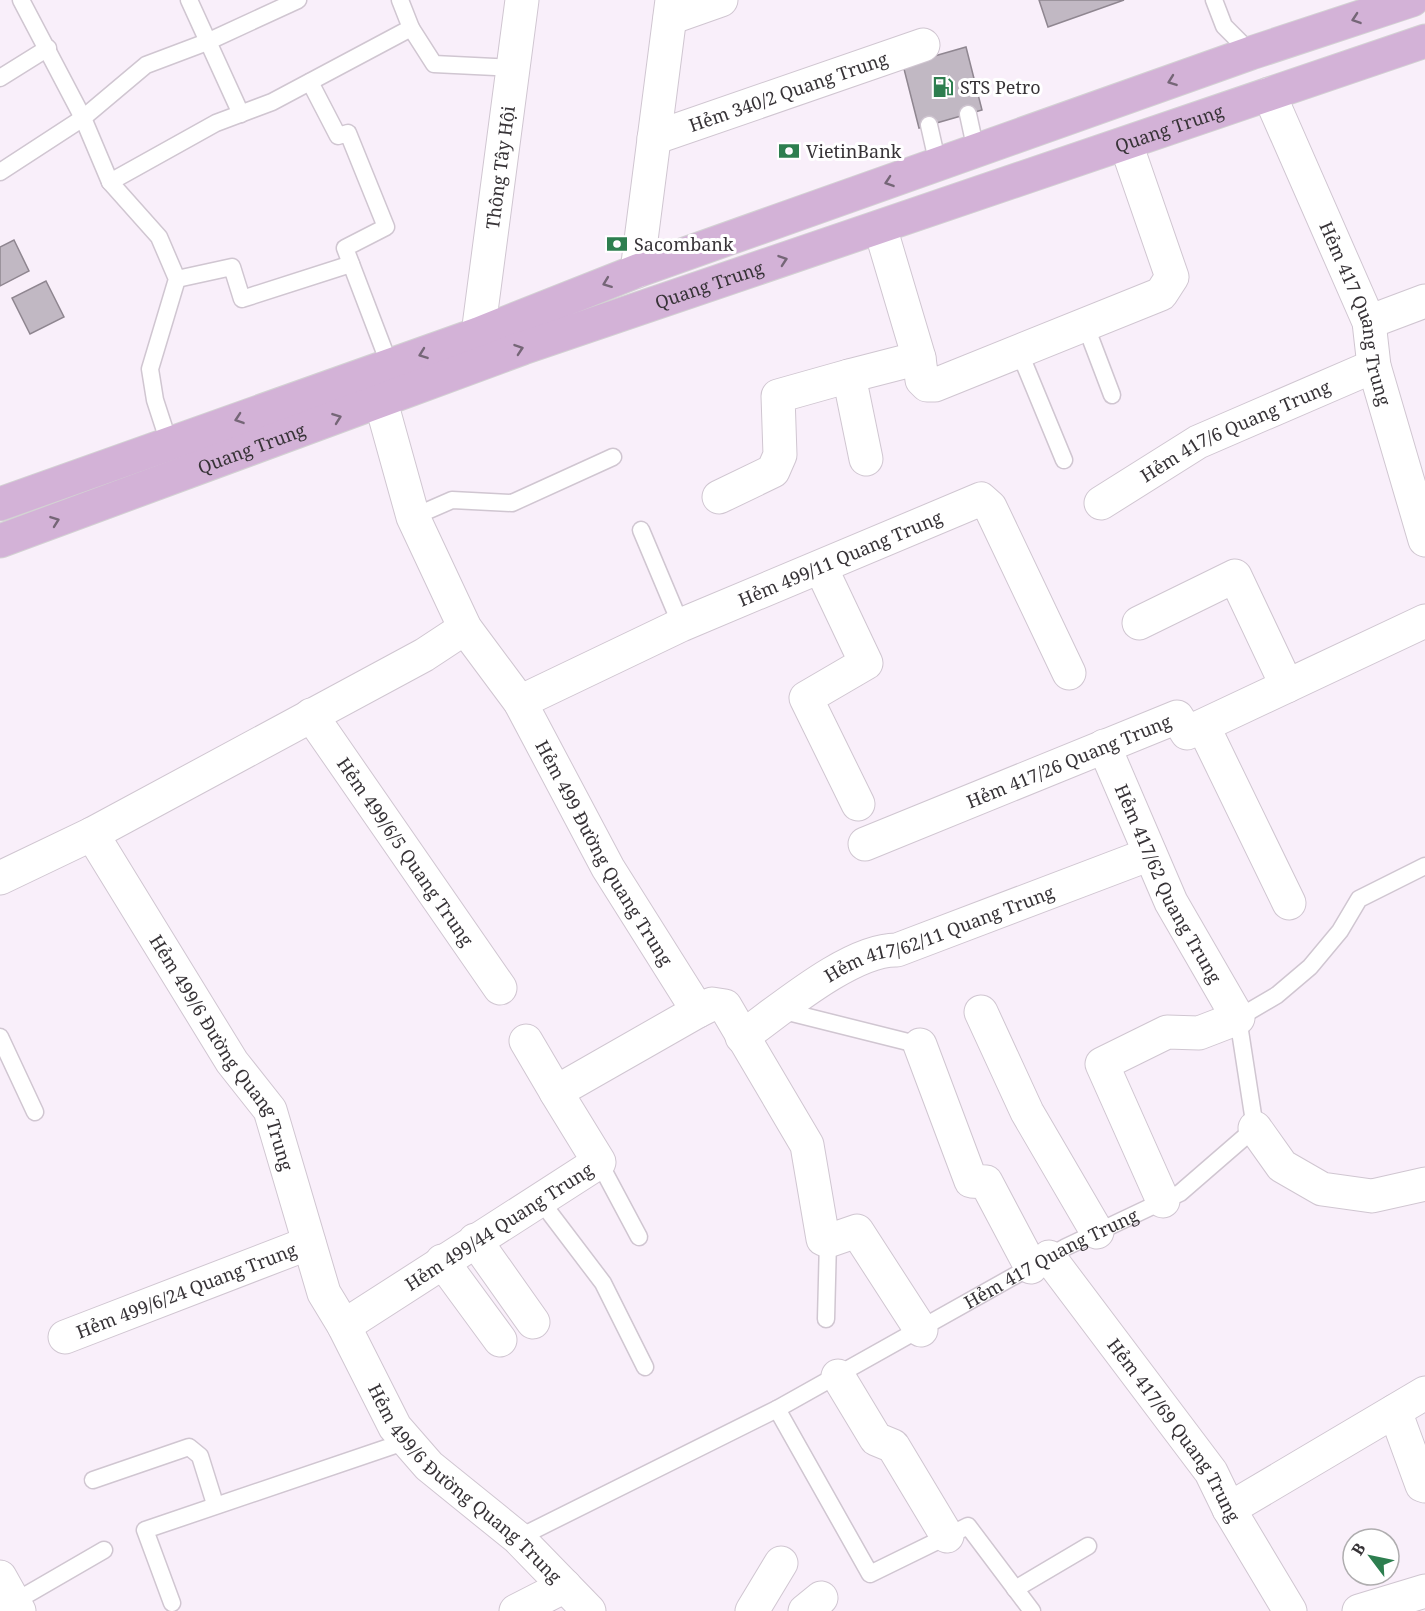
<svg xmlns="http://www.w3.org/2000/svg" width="1425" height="1611" font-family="'Noto Serif',serif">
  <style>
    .building { fill: #c1b8c3; stroke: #8f8690; stroke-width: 1.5 }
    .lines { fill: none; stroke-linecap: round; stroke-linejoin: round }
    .service-casing { stroke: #d0c6d1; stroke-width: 19 }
    .minor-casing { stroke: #d0c6d1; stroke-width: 35 }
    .primary-casing { stroke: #d3d2d3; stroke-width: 35 }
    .service { stroke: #fff; stroke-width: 16 }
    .minor { stroke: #fff; stroke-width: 33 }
    .primary { stroke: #d3b2d7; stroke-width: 33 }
    .oneway { stroke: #756677 }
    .labels { text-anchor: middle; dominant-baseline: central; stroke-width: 6; stroke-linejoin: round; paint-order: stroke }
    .poi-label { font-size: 18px; fill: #373337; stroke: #fff; text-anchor: start }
    .street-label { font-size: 18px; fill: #373337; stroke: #fff }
  </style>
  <rect width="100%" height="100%" fill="#f9effa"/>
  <path class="building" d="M 1039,0 L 1124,0 L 1048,27 Z
    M 966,47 L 982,110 L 919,128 L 903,65 Z
    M 14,240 L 29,271 L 0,286 L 0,247 Z
    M 46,281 L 64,317 L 30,334 L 12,298 Z"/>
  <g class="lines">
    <defs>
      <g id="service">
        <path d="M 21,0 L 83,118 L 110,182 L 159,237 L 177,279 L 150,369 L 155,400 L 169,443"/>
        <path d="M 189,0 L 241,114"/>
        <path d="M 400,0 L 411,28 L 434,64 L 513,68"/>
        <path d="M 1214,0 L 1224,26 L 1251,53"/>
        <path d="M 0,78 L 48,48"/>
        <path d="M 310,82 L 338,136 L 348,133 L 386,227 L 345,248 L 390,366"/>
        <path d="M 968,114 L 976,151"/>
        <path d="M 929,125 L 938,165"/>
        <path d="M 0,172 L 83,118 L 146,65 L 207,42 L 298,0"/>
        <path d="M 110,182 L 216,123 L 272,102 L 411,28"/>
        <path d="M 177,279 L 232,267 L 242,299 L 351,264"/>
        <path d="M 1085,324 L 1112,395"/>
        <path d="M 1019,351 L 1064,460"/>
        <path d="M 413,517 L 452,500 L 512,503 L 613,457"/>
        <path d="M 641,530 L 681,625"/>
        <path d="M 780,1010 L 920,1045"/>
        <path d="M 0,1037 L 35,1112"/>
        <path d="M 599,1162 L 639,1237"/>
        <path d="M 540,1200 L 603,1283 L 645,1367"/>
        <path d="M 826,1319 L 828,1241"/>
        <path d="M 777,1409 L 870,1574 L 968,1526 L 1032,1611"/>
        <path d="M 93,1480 L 189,1447 L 200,1456 L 215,1504"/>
        <path id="s1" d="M 518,1538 L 777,1409 L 1066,1247 L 1180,1193 L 1255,1128 L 1238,1018 L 1277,995 L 1310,967 L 1340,931 L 1359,899 L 1425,866"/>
        <path d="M 1015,1589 L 1088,1546"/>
        <path d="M 172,1603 L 145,1530 L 407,1441"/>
        <path d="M 9,1605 L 104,1550"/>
      </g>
      <g id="minor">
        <path d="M 670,18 L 721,0"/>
        <path id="s2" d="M 1269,94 L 1369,322 L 1374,366 L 1425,540"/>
        <path id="s3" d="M 654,138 L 923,45"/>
        <path d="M 880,227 L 919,358 L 922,380 L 927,385 L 935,385 L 1161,294 L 1172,277 L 1126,144"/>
        <path d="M 637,271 L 672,0"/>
        <path d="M 1369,322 L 1425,301"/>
        <path id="s4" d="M 478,334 L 522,0"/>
        <path id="s5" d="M 381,402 L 413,517 L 465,628 L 520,702 L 608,868 L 698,1011 L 712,1004 L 725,1006 L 807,1145 L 823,1239 L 828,1241 L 857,1231 L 921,1330"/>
        <path d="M 866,459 L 849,376 L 919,358"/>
        <path d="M 719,497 L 773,471 L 780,455 L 778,396 L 849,376"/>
        <path id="s6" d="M 1101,503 L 1198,442 L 1374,366"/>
        <path d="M 821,568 L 866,663 L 806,698 L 858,804"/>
        <path d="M 1139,623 L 1235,576 L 1287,686"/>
        <path id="s7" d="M 465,628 L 424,655 L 92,834 L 232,1062 L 270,1110 L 324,1293 L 344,1326 L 395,1427 L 429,1466 L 518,1538 L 589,1611"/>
        <path id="s8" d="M 520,702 L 681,625 L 981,499 L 990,507 L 1069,673"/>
        <path id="s9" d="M 311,715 L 500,988"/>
        <path d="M 1203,726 L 1289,903"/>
        <path id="s10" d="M 1104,746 L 1171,902 L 1238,1018 L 1199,1033 L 1167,1032 L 1102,1064 L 1163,1201"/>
        <path id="s11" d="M 865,844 L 1177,717 L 1187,733 L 1425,621"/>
        <path d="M 0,878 L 92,834"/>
        <path d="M 981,1012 L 1027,1112 L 1097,1232"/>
        <path id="s12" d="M 742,1037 C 780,1010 851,949 897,950 L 1150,854"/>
        <path d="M 526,1041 L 556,1092"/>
        <path d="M 920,1045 L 971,1181 L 986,1182 L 1031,1267"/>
        <path d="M 1255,1128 L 1282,1166 L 1322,1189 L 1372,1196 L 1425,1184"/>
        <path d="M 475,1240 L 533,1322"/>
        <path id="s13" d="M 1049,1257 L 1211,1472 L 1229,1509 L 1290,1611"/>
        <path d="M 442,1261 L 500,1340"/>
        <path id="s14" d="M 344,1326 L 599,1162 L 556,1092 L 698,1011"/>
        <path id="s15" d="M 65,1337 L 309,1243"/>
        <path d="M 838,1376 L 876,1439 L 893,1446 L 947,1536"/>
        <path d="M 1395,1411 L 1422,1485 L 1425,1486"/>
        <path d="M 1229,1509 L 1425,1393"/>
        <path d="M 0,1577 L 19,1611"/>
        <path d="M 516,1611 L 565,1586"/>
        <path d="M 752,1611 L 781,1563"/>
        <path d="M 805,1611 L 821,1598"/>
        <path d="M 1359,1611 L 1425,1591"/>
      </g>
      <g id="primary">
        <path d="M 0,504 L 478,334 L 637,271 L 1251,53 L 1412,0"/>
        <path id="s16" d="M 0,541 L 523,348 L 1425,41"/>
      </g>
    </defs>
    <use href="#service" class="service-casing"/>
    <use href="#minor" class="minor-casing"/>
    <use href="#primary" class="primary-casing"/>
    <use href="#service" class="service"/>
    <use href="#minor" class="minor"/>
    <use href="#primary" class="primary"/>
  </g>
  <defs><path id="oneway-chevron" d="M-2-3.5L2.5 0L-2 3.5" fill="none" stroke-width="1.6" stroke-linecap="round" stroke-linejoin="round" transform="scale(1.5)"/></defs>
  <g class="oneway">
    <use href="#oneway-chevron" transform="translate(1356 19) rotate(161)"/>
    <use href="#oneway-chevron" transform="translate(1172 81) rotate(160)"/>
    <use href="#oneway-chevron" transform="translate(889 182) rotate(161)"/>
    <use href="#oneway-chevron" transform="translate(783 260) rotate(-19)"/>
    <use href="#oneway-chevron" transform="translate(607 283) rotate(159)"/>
    <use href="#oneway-chevron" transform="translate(519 349) rotate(-19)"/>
    <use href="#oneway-chevron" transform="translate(423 354) rotate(160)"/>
    <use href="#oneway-chevron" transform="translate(337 418) rotate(-20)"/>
    <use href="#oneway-chevron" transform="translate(239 419) rotate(161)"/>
    <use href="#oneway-chevron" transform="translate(55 521) rotate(-20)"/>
  </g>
  <defs>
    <symbol id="fuel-bare" viewBox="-9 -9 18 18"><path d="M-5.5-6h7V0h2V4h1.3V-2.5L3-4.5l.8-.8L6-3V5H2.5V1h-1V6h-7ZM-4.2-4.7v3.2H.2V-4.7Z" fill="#2d7e4f" stroke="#fff" stroke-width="2.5" paint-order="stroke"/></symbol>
    <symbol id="bank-bare" viewBox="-9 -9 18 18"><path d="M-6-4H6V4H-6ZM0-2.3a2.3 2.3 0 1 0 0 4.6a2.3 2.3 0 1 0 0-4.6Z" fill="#2d7e4f" stroke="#fff" stroke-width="2.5" paint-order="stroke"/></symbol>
  </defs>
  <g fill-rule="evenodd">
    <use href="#fuel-bare" x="928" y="72" width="30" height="30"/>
    <use href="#bank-bare" x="774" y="136" width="30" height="30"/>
    <use href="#bank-bare" x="602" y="229" width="30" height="30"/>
  </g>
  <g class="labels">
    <g class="poi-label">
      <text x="960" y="87">STS Petro</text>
      <text x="806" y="151">VietinBank</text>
      <text x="634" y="244">Sacombank</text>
    </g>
    <g class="street-label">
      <text stroke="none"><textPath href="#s3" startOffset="142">Hẻm 340/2 Quang Trung</textPath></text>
      <text stroke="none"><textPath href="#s16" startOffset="1240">Quang Trung</textPath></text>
      <text stroke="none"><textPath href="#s4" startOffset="168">Thông Tây Hội</textPath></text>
      <text stroke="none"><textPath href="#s16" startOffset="754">Quang Trung</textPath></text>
      <text stroke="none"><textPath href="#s2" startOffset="237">Hẻm 417 Quang Trung</textPath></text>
      <text stroke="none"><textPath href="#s6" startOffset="153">Hẻm 417/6 Quang Trung</textPath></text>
      <text stroke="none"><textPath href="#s16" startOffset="268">Quang Trung</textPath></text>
      <text stroke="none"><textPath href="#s8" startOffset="351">Hẻm 499/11 Quang Trung</textPath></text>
      <text stroke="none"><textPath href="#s11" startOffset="220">Hẻm 417/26 Quang Trung</textPath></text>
      <text stroke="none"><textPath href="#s9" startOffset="166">Hẻm 499/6/5 Quang Trung</textPath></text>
      <text stroke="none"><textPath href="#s5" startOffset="507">Hẻm 499 Đường Quang Trung</textPath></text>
      <text stroke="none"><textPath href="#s10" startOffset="152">Hẻm 417/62 Quang Trung</textPath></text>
      <text stroke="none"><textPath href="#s12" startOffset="225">Hẻm 417/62/11 Quang Trung</textPath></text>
      <text stroke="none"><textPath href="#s7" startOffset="682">Hẻm 499/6 Đường Quang Trung</textPath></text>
      <text stroke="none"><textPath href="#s14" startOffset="184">Hẻm 499/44 Quang Trung</textPath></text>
      <text stroke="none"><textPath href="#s1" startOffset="602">Hẻm 417 Quang Trung</textPath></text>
      <text stroke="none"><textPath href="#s15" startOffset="130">Hẻm 499/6/24 Quang Trung</textPath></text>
      <text stroke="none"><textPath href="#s13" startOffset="214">Hẻm 417/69 Quang Trung</textPath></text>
      <text stroke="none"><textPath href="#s7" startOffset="1186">Hẻm 499/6 Đường Quang Trung</textPath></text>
    </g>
  </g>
  <g transform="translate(1371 1557) rotate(302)"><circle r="28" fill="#ffffff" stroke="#afadaf" stroke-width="1.5"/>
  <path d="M0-4.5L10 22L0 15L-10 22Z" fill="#2d7e4f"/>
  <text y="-9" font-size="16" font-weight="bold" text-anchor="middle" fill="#373337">B</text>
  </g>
</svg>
